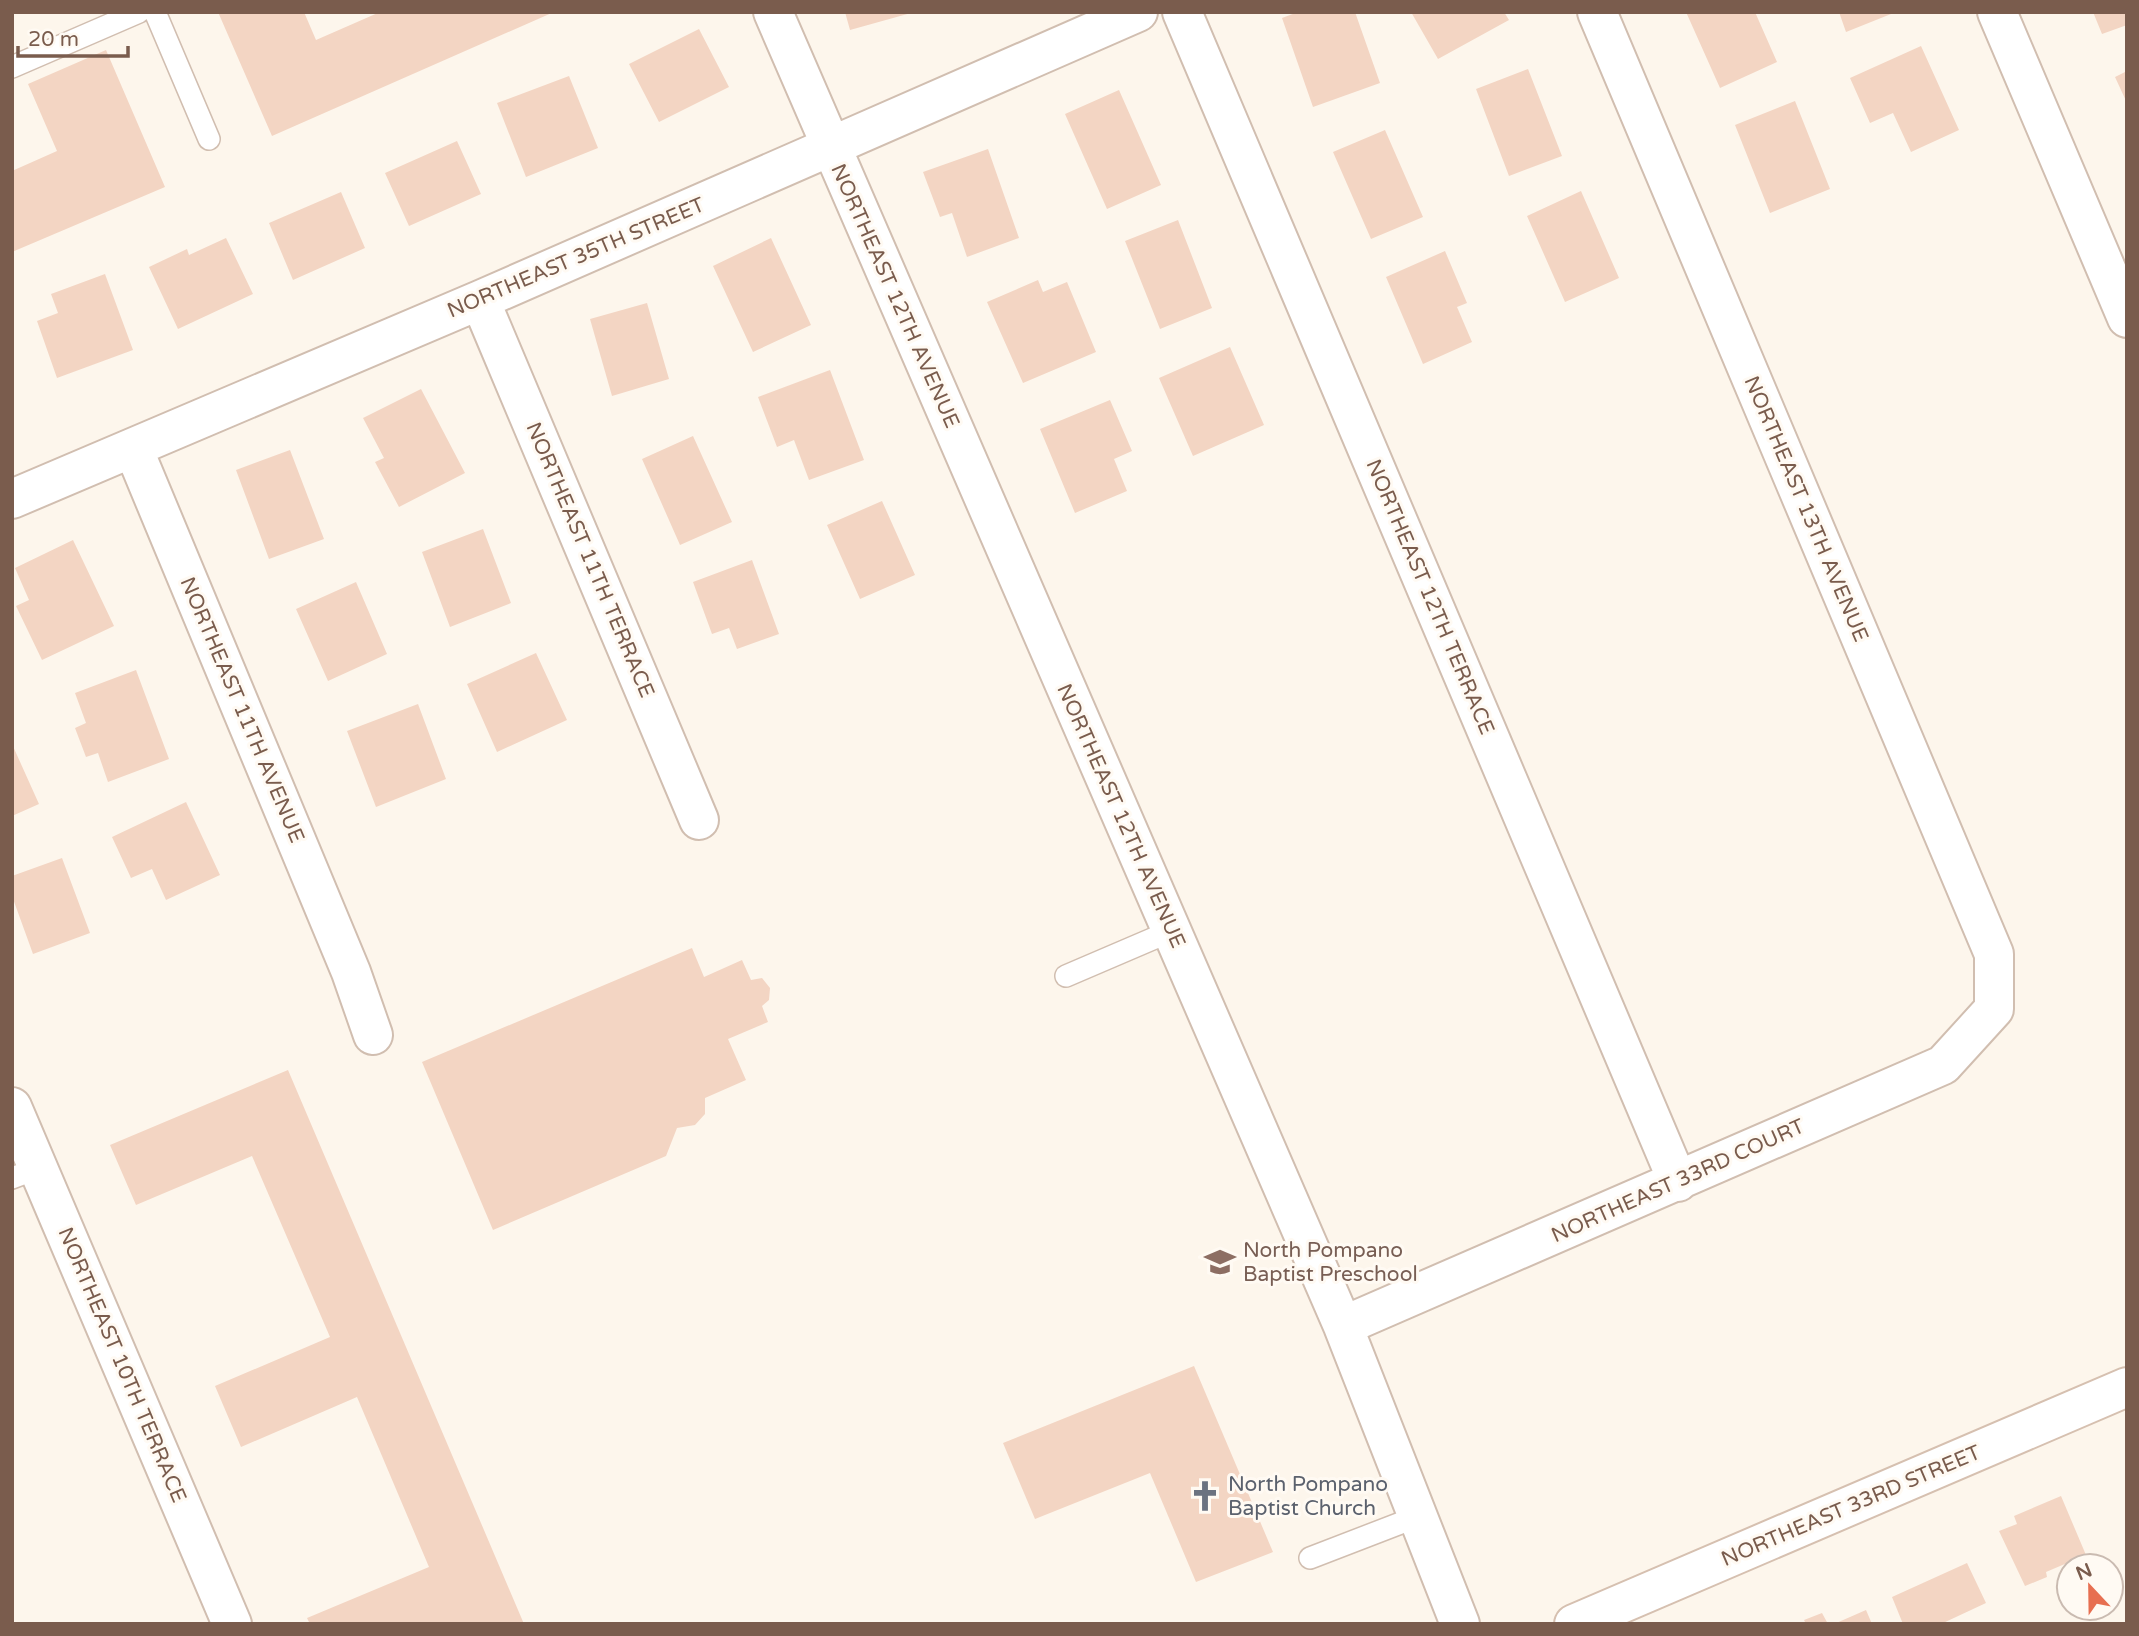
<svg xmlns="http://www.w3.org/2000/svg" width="2139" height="1636" font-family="'Varela Round',sans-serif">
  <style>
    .building { fill: #f3d5c3 }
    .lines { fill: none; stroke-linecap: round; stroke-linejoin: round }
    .lane-casing { stroke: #d1beb0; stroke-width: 24 }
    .street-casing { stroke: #d1beb0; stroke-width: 42 }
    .secondary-casing { stroke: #d6c0b0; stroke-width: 42 }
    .lane { stroke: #fff; stroke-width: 21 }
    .street { stroke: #fff; stroke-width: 38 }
    .secondary { stroke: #fff; stroke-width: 38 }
    .labels { text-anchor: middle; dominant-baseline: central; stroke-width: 6; stroke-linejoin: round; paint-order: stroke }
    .street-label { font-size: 21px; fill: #7a5c4d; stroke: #fffaf3 }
    .education-label { font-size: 21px; fill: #785e54; stroke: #fffaf3; text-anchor: start }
    .worship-label { font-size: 21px; fill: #5b616d; stroke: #fffaf3; text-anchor: start }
  </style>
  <rect width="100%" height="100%" fill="#fdf6ec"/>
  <path class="building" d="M 218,12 L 304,12 L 316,40 L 380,12 L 554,12 L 272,136 Z
    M 845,12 L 911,12 L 911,13 L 850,30 Z
    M 1298,12 L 1355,12 L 1380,83 L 1313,107 L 1282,18 Z
    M 1411,12 L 1504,12 L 1509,20 L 1438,59 Z
    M 1686,12 L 1755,12 L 1777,62 L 1720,88 Z
    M 1839,12 L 1896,12 L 1846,32 Z
    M 2093,12 L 2127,12 L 2127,25 L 2102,34 Z
    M 699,29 L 729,87 L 659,122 L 629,64 Z
    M 1921,46 L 1959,130 L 1911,152 L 1893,113 L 1870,123 L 1850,78 Z
    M 106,50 L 165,187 L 12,252 L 12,171 L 57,151 L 28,84 Z
    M 1528,69 L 1562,156 L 1509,176 L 1476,89 Z
    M 2127,71 L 2127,103 L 2115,77 Z
    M 569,76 L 598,148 L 526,177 L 497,103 Z
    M 1119,90 L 1161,185 L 1107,209 L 1065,114 Z
    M 1795,101 L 1830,189 L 1770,213 L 1735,125 Z
    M 1385,130 L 1423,217 L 1371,239 L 1333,152 Z
    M 457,141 L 481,194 L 409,226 L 385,173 Z
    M 988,149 L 1019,238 L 967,257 L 952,213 L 940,217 L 923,172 Z
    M 1581,191 L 1619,278 L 1565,302 L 1527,216 Z
    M 341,192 L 365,248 L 293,280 L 269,223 Z
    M 1178,220 L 1212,308 L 1160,329 L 1125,241 Z
    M 226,238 L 253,294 L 178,329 L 149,267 L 187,249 L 189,255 Z
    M 771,238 L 811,325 L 753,352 L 713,266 Z
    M 1445,251 L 1467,303 L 1457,307 L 1472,342 L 1423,364 L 1386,277 Z
    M 105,274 L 133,350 L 57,378 L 37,321 L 58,313 L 51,294 Z
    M 1038,280 L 1043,292 L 1067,282 L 1096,352 L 1023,383 L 987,302 Z
    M 647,303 L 669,379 L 612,396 L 590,319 Z
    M 1230,347 L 1264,425 L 1193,456 L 1159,378 Z
    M 830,370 L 864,460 L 809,480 L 794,440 L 777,447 L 758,397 Z
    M 421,389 L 465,473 L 399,507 L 375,462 L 384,458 L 363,418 Z
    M 1110,400 L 1132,451 L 1114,459 L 1127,491 L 1075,513 L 1040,429 Z
    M 693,436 L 732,522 L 680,545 L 642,459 Z
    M 290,450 L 324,539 L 269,559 L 236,470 Z
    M 882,501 L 915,575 L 860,599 L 827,525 Z
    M 483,529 L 511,603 L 450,627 L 422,552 Z
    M 73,540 L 114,626 L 42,660 L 16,606 L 29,600 L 15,568 Z
    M 752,560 L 779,634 L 737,649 L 729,628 L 712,634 L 693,582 Z
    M 356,582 L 387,654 L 328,681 L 296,609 Z
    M 536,653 L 567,720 L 497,752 L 467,684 Z
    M 136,670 L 169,759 L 108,782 L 98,753 L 86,757 L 75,728 L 86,723 L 75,693 Z
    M 418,704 L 446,779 L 376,807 L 347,731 Z
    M 12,744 L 39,804 L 12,816 Z
    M 186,802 L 220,875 L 166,900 L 152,869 L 131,878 L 112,837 Z
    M 62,858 L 90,933 L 33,954 L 12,896 L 12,876 Z
    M 692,948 L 704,977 L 742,960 L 751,980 L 762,978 L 770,988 L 769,1000 L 762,1006 L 768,1022 L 728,1039 L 746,1080 L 705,1098 L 705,1114 L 695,1125 L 677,1128 L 666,1156 L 493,1230 L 422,1062 Z
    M 288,1070 L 524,1624 L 310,1624 L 307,1618 L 429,1567 L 357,1397 L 241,1447 L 215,1386 L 330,1337 L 252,1156 L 136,1205 L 110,1145 Z
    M 1194,1366 L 1273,1552 L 1196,1582 L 1150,1473 L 1035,1519 L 1003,1443 Z
    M 2061,1496 L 2086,1555 L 2046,1572 L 2047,1577 L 2025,1586 L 1999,1531 L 2017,1524 L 2014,1516 Z
    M 1967,1563 L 1986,1603 L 1941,1624 L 1903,1624 L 1892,1597 Z
    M 1866,1610 L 1872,1624 L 1834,1624 Z
    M 1822,1613 L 1828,1624 L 1806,1624 L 1804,1620 Z"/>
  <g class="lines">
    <defs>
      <path id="lane" d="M 155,12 L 209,139
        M 12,67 L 139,12
        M 1066,976 L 1171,931
        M 12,1178 L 38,1168
        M 1310,1558 L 1419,1516"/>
      <path id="street" d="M 773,12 L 1343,1326 L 1460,1624
        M 1182,12 L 1678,1182
        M 1997,12 L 2127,318
        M 480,300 L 699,820
        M 133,448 L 351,972 L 373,1035
        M 12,499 L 480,300 L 1138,12
        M 12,1107 L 232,1624
        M 1343,1326 L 1943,1065 L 1994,1009 L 1994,954 L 1597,12"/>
      <path id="secondary" d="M 1574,1624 L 2127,1387"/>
    </defs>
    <use href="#lane" class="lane-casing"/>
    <use href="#street" class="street-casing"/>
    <use href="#secondary" class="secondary-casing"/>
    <use href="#lane" class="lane"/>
    <use href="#street" class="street"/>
    <use href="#secondary" class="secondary"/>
  </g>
  <defs>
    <symbol id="school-bare" viewBox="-9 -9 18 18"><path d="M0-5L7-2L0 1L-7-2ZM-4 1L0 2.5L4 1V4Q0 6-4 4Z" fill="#8d6e63" stroke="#fffaf3" stroke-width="2.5" paint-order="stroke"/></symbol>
    <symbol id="church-bare" viewBox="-9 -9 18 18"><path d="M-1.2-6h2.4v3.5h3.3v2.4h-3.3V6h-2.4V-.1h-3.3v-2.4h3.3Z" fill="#6b7280" stroke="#fffaf3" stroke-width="2.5" paint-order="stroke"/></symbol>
  </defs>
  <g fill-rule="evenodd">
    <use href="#school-bare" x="1198" y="1240" width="44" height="44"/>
    <use href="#church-bare" x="1183" y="1474" width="44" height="44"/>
  </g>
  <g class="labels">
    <g class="street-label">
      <text transform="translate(576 258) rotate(-23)">NORTHEAST 35TH STREET</text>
      <text transform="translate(895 296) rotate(66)">NORTHEAST 12TH AVENUE</text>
      <text transform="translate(1806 509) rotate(67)">NORTHEAST 13TH AVENUE</text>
      <text transform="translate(590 560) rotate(67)">NORTHEAST 11TH TERRACE</text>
      <text transform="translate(1430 597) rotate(67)">NORTHEAST 12TH TERRACE</text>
      <text transform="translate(242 710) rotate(67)">NORTHEAST 11TH AVENUE</text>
      <text transform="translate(1121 816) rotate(66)">NORTHEAST 12TH AVENUE</text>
      <text transform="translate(1678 1181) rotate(-24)">NORTHEAST 33RD COURT</text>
      <text transform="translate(122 1365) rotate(67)">NORTHEAST 10TH TERRACE</text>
      <text transform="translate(1851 1506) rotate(-23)">NORTHEAST 33RD STREET</text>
    </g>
    <g class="education-label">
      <text x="1243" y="1250">North Pompano<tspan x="1243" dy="24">Baptist Preschool</tspan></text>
    </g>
    <g class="worship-label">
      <text x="1228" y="1484">North Pompano<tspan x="1228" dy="24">Baptist Church</tspan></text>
    </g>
  </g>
  <rect width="2139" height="1636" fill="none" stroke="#7a5c4d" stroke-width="28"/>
  <g transform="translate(2090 1587) rotate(338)"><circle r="33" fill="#fffaf3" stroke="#cabbb1" stroke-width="2"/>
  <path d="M0-5L12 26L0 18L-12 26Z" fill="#e76f51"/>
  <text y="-10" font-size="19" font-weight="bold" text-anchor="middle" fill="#7a5c4d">N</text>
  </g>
  <path d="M18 46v10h110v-10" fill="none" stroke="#7a5c4d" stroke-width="3.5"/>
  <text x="28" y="46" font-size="21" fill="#7a5c4d" stroke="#fffaf3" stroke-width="5" paint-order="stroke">20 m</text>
</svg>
